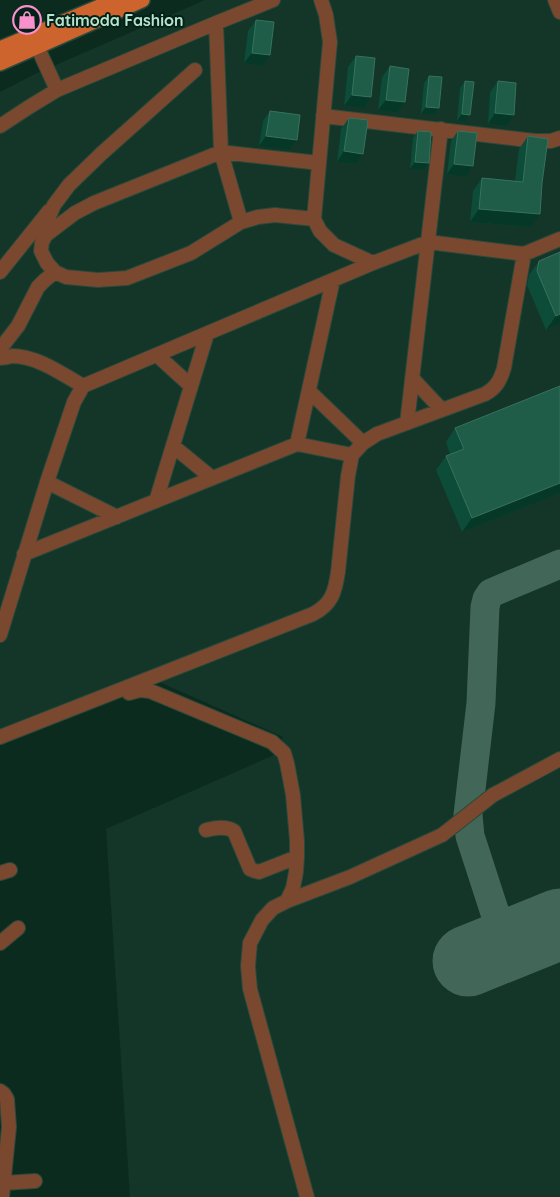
<svg xmlns="http://www.w3.org/2000/svg" width="560" height="1197" font-family="Quicksand,sans-serif">
  <style>
    .built { fill: #133628 }
    .lines { fill: none; stroke-linecap: round; stroke-linejoin: round }
    .taxiway { stroke: #426657; stroke-width: 29 }
    .runway { stroke: #426657; stroke-width: 71 }
    .minor-casing { stroke: #28493b; stroke-width: 16 }
    .major-casing { stroke: #28493b; stroke-width: 18 }
    .minor { stroke: #7a472f; stroke-width: 14 }
    .major { stroke: #cd642d; stroke-width: 15 }
    .wall { fill: #0d4c38 }
    .shaded-wall { fill: #053827 }
    .building { fill: #1f5d49; stroke: #37725e }
    .labels { text-anchor: middle; dominant-baseline: central; stroke-width: 4; stroke-linejoin: round; paint-order: stroke }
    .poi-label { font-size: 16px; font-weight: bold; fill: #b8e4cf; stroke: #032116; text-anchor: start }
  </style>
  <rect width="100%" height="100%" fill="#0c2b1f"/>
  <path class="built" d="M 205,0 L 560,0 L 560,1197 L 130,1197 L 106,829 L 274,755 L 283,737 L 155,680 L 0,744 L 0,92 L 35,74 Z"/>
  <g class="lines">
    <path class="taxiway" d="M 506,947 L 470,836 L 468,815 L 481,703 L 485,607 L 487,599 L 491,593 L 560,564"/>
    <path class="runway" d="M 468,961 L 560,924"/>
    <defs>
      <path id="minor" d="M 321,0 L 326,15 L 330,42 L 314,219 L 320,231 L 334,245 L 373,263
        M 555,0 L 560,12
        M 216,23 L 221,152 L 241,222
        M 37,46 L 57,90
        M 323,116 L 535,141 L 551,141 L 560,138
        M 0,126 L 29,107 L 57,90 L 216,23 L 273,0
        M 314,219 L 275,215 L 258,217 L 241,222 L 191,253 L 127,278 L 98,280 L 66,277 L 55,272 L 47,263 L 41,251 L 42,242 L 46,235 L 75,213 L 94,203 L 221,152 L 319,163
        M 46,235 L 48,219 L 54,205 L 69,185 L 101,154 L 195,70
        M 0,272 L 49,211
        M 0,349 L 18,326 L 38,287 L 45,280 L 55,272
        M 157,355 L 191,386
        M 0,358 C 4,358 8,357 12,356 C 37,356 62,374 83,386
        M 412,378 L 442,410
        M 309,391 L 363,443
        M 407,423 L 441,129
        M 297,444 L 333,280
        M 173,446 L 212,478
        M 47,482 L 117,517
        M 156,501 L 207,334
        M 24,554 L 297,444 L 352,455
        M 0,635 L 47,482 L 74,402 L 83,386 L 373,263 L 428,242 L 524,254 L 560,239
        M 129,693 L 140,690 L 150,691 L 272,742 L 284,753 L 287,763 L 293,795 L 297,841 L 297,857 L 296,872 L 293,888 L 287,901
        M 0,737 L 313,614 C 332,604 335,592 338,572 L 348,476 L 352,455 L 363,443 L 377,434 L 485,394 C 496,388 500,381 504,368 L 524,254
        M 206,830 C 216,828 225,826 234,831 L 250,869 L 255,871 L 259,872 L 297,857
        M 0,873 L 10,870
        M 0,943 L 18,928
        M 0,1091 L 4,1094 L 7,1099 L 9,1127 L 2,1197
        M 4,1183 L 35,1181
        M 307,1197 L 250,989 L 248,966 L 250,943 L 262,920 L 273,908 L 287,901 L 350,877 L 442,835 L 493,795 L 560,759"/>
      <path id="major" d="M 0,49 L 116,0
        M 0,63 L 142,0"/>
    </defs>
    <use href="#minor" class="minor-casing"/>
    <use href="#major" class="major-casing"/>
    <use href="#minor" class="minor"/>
    <use href="#major" class="major"/>
  </g>
  <path class="wall" d="M 256,20 L 262,66 L 244,63 L 248,31 Z
    M 356,56 L 371,97 L 364,108 L 344,106 L 348,67 Z
    M 390,66 L 405,102 L 397,113 L 378,110 L 382,77 Z
    M 429,76 L 439,108 L 434,115 L 421,114 L 424,83 Z
    M 465,81 L 470,115 L 465,122 L 457,121 L 460,88 Z
    M 498,81 L 506,126 L 488,124 L 490,92 Z
    M 270,111 L 289,150 L 259,146 L 263,121 Z
    M 349,118 L 363,154 L 356,164 L 337,162 L 341,129 Z
    M 418,131 L 429,163 L 424,170 L 410,169 L 413,138 Z
    M 458,131 L 473,166 L 466,177 L 447,174 L 451,141 Z
    M 528,136 L 531,227 L 470,222 L 473,191 L 482,178 L 515,181 L 519,149 Z
    M 539,261 L 560,324 L 546,330 L 527,285 L 529,275 Z
    M 560,386 L 560,493 L 462,532 L 436,470 L 446,456 L 450,454 L 446,442 L 455,428 Z"/>
  <path class="shaded-wall" d="M 252,53 L 270,55 L 262,66 L 244,63 Z
    M 352,95 L 371,97 L 364,108 L 344,106 Z
    M 386,100 L 405,102 L 397,113 L 378,110 Z
    M 426,107 L 439,108 L 434,115 L 421,114 Z
    M 495,113 L 514,115 L 506,126 L 488,124 Z
    M 462,114 L 470,115 L 465,122 L 457,121 Z
    M 266,136 L 297,140 L 289,150 L 259,146 Z
    M 344,151 L 363,154 L 356,164 L 337,162 Z
    M 415,162 L 429,163 L 424,170 L 410,169 Z
    M 454,164 L 473,166 L 466,177 L 447,174 Z
    M 479,209 L 540,214 L 531,227 L 470,222 Z
    M 560,314 L 560,324 L 546,330 L 556,316 Z
    M 560,483 L 560,493 L 462,532 L 472,518 Z"/>
  <path class="building" d="M 256,20 L 274,22 L 270,55 L 252,53 Z
    M 356,56 L 375,58 L 371,97 L 352,95 Z
    M 390,66 L 409,69 L 405,102 L 386,100 Z
    M 429,76 L 442,77 L 439,108 L 426,107 Z
    M 465,81 L 474,82 L 470,115 L 462,114 Z
    M 498,81 L 516,83 L 514,115 L 495,113 Z
    M 270,111 L 300,115 L 297,140 L 266,136 Z
    M 349,118 L 368,120 L 363,154 L 344,151 Z
    M 418,131 L 431,132 L 429,163 L 415,162 Z
    M 458,131 L 477,133 L 473,166 L 454,164 Z
    M 528,136 L 548,139 L 542,183 L 540,214 L 479,209 L 482,178 L 523,182 Z
    M 560,252 L 560,314 L 556,316 L 537,271 L 539,261 Z
    M 560,386 L 560,483 L 472,518 L 446,456 L 464,449 L 455,428 Z"/>
  <defs>
    <symbol id="shop-ring" viewBox="-11 -11 22 22"><circle r="9.5" fill="#032116" stroke="#f890cc" stroke-width="1.5"/><path d="M-5-2.5h2.3a2.7 3.5 0 0 1 5.4 0H5L5.5 6h-11ZM-1.5-2.5h3a1.5 2.3 0 0 0-3 0Z" fill="#f890cc"/></symbol>
  </defs>
  <g fill-rule="evenodd">
    <use href="#shop-ring" x="11" y="4" width="32" height="32"/>
  </g>
  <g class="labels">
    <g class="poi-label">
      <text x="46" y="20">Fatimoda Fashion</text>
    </g>
  </g>
</svg>
